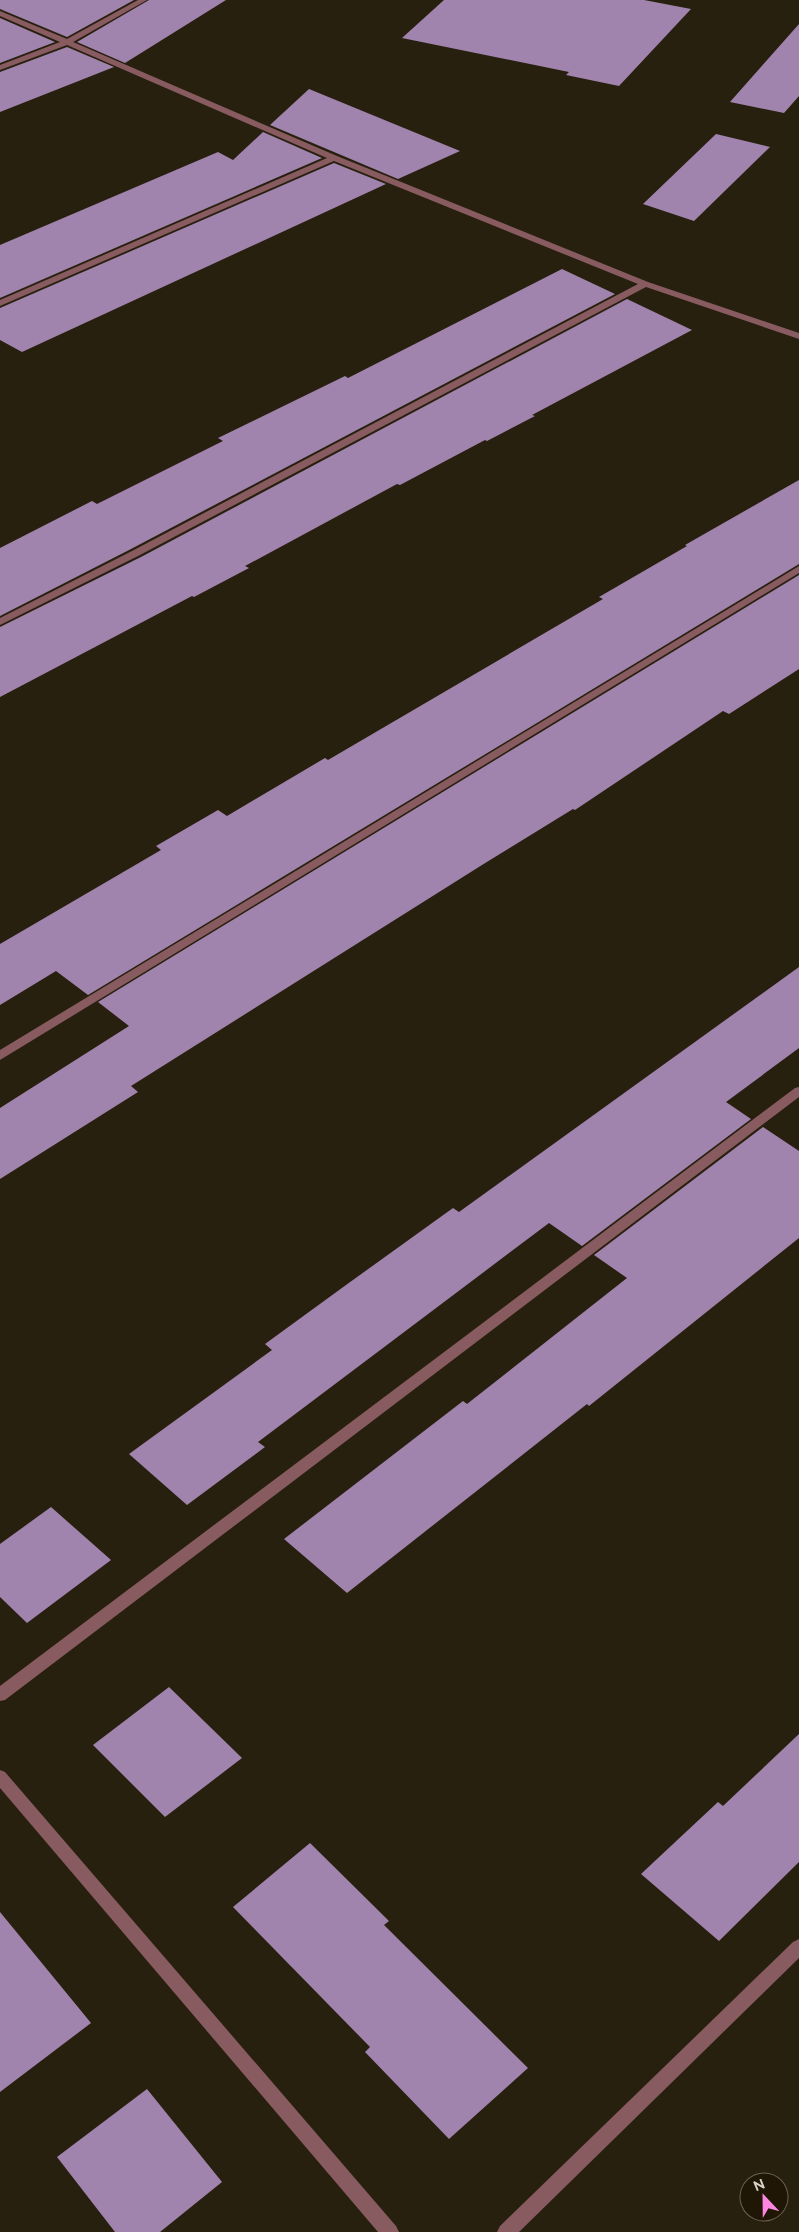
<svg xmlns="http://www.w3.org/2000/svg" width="799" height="2232" font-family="Raleway,sans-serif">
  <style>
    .building { fill: #a184ae }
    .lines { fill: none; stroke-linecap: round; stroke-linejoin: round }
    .minor { fill: #885b60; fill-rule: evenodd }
  </style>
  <rect width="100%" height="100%" fill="#28200f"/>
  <path class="building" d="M 0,0 L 134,0 L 67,37 L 0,9 Z
    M 149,0 L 226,0 L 125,63 L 77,42 Z
    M 444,0 L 644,0 L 691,9 L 619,86 L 566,75 L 569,72 L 402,38 Z
    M 0,18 L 55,42 L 0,63 Z
    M 799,24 L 799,96 L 784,113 L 730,102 Z
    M 67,47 L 114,67 L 0,112 L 0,72 Z
    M 309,89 L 460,151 L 398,179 L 270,125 Z
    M 263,132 L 322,158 L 0,298 L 0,245 L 218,152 L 233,160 Z
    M 716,134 L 770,147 L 694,221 L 643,204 Z
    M 334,163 L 386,184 L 22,352 L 0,340 L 0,308 Z
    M 562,269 L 615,294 L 131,549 L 0,616 L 0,548 L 92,501 L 97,504 L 223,441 L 218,438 L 345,376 L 348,378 Z
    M 627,299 L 692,330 L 532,415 L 535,416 L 487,441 L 485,440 L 400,485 L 397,484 L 245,566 L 249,568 L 194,597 L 192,596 L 0,697 L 0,627 L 141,557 Z
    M 799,480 L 799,564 L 88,995 L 56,971 L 0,1005 L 0,944 L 161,850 L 156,846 L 218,810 L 227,816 L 325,758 L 328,760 L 603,599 L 599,597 L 687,546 L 685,545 Z
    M 799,575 L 799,669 L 729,714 L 723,711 L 575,810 L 573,809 L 482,865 L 131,1086 L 138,1092 L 0,1179 L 0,1108 L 129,1026 L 98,1002 Z
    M 799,967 L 799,1048 L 726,1102 L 751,1119 L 582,1246 L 549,1223 L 258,1442 L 265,1447 L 187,1505 L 129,1454 L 272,1350 L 265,1344 L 346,1285 L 453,1208 L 459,1212 Z
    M 763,1127 L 799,1151 L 799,1238 L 589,1406 L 587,1404 L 347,1593 L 284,1539 L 463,1401 L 467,1404 L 627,1278 L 594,1255 Z
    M 51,1507 L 111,1560 L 27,1623 L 0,1597 L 0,1544 Z
    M 169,1687 L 242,1758 L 165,1817 L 93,1745 Z
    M 799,1734 L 799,1862 L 719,1941 L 641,1874 L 718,1802 L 723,1806 Z
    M 310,1843 L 389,1921 L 384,1925 L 528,2068 L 449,2139 L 365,2052 L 370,2047 L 233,1907 Z
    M 0,1912 L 91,2023 L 0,2092 Z
    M 147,2089 L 222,2182 L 160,2232 L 115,2232 L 57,2157 Z"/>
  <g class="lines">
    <path class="minor" d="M 138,0 L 147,0 L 73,42 L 337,156 L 648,282 L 799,333 L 799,339 L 646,287 L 140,555 L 0,625 L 0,618 L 132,551 L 638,284 L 334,161 L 0,306 L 0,300 L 327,158 L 67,45 L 0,70 L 0,65 L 60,42 L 0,16 L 0,11 L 67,39 Z
      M 799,566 L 799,573 L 0,1060 L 0,1050 Z
      M 799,1087 L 799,1097 L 5,1700 L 0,1701 L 0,1686 L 795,1088 Z
      M 0,1770 L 5,1772 L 396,2226 L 399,2232 L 378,2232 L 0,1788 Z
      M 799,1939 L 799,1958 L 519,2232 L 497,2232 L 500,2226 L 793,1942 Z"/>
  </g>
  <g transform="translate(764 2197) rotate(338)"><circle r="24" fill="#1f1606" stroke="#696154"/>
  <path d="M0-4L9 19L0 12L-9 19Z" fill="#fd86e2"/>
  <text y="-8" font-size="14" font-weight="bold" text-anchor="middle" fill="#d8d2c8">N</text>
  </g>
</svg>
